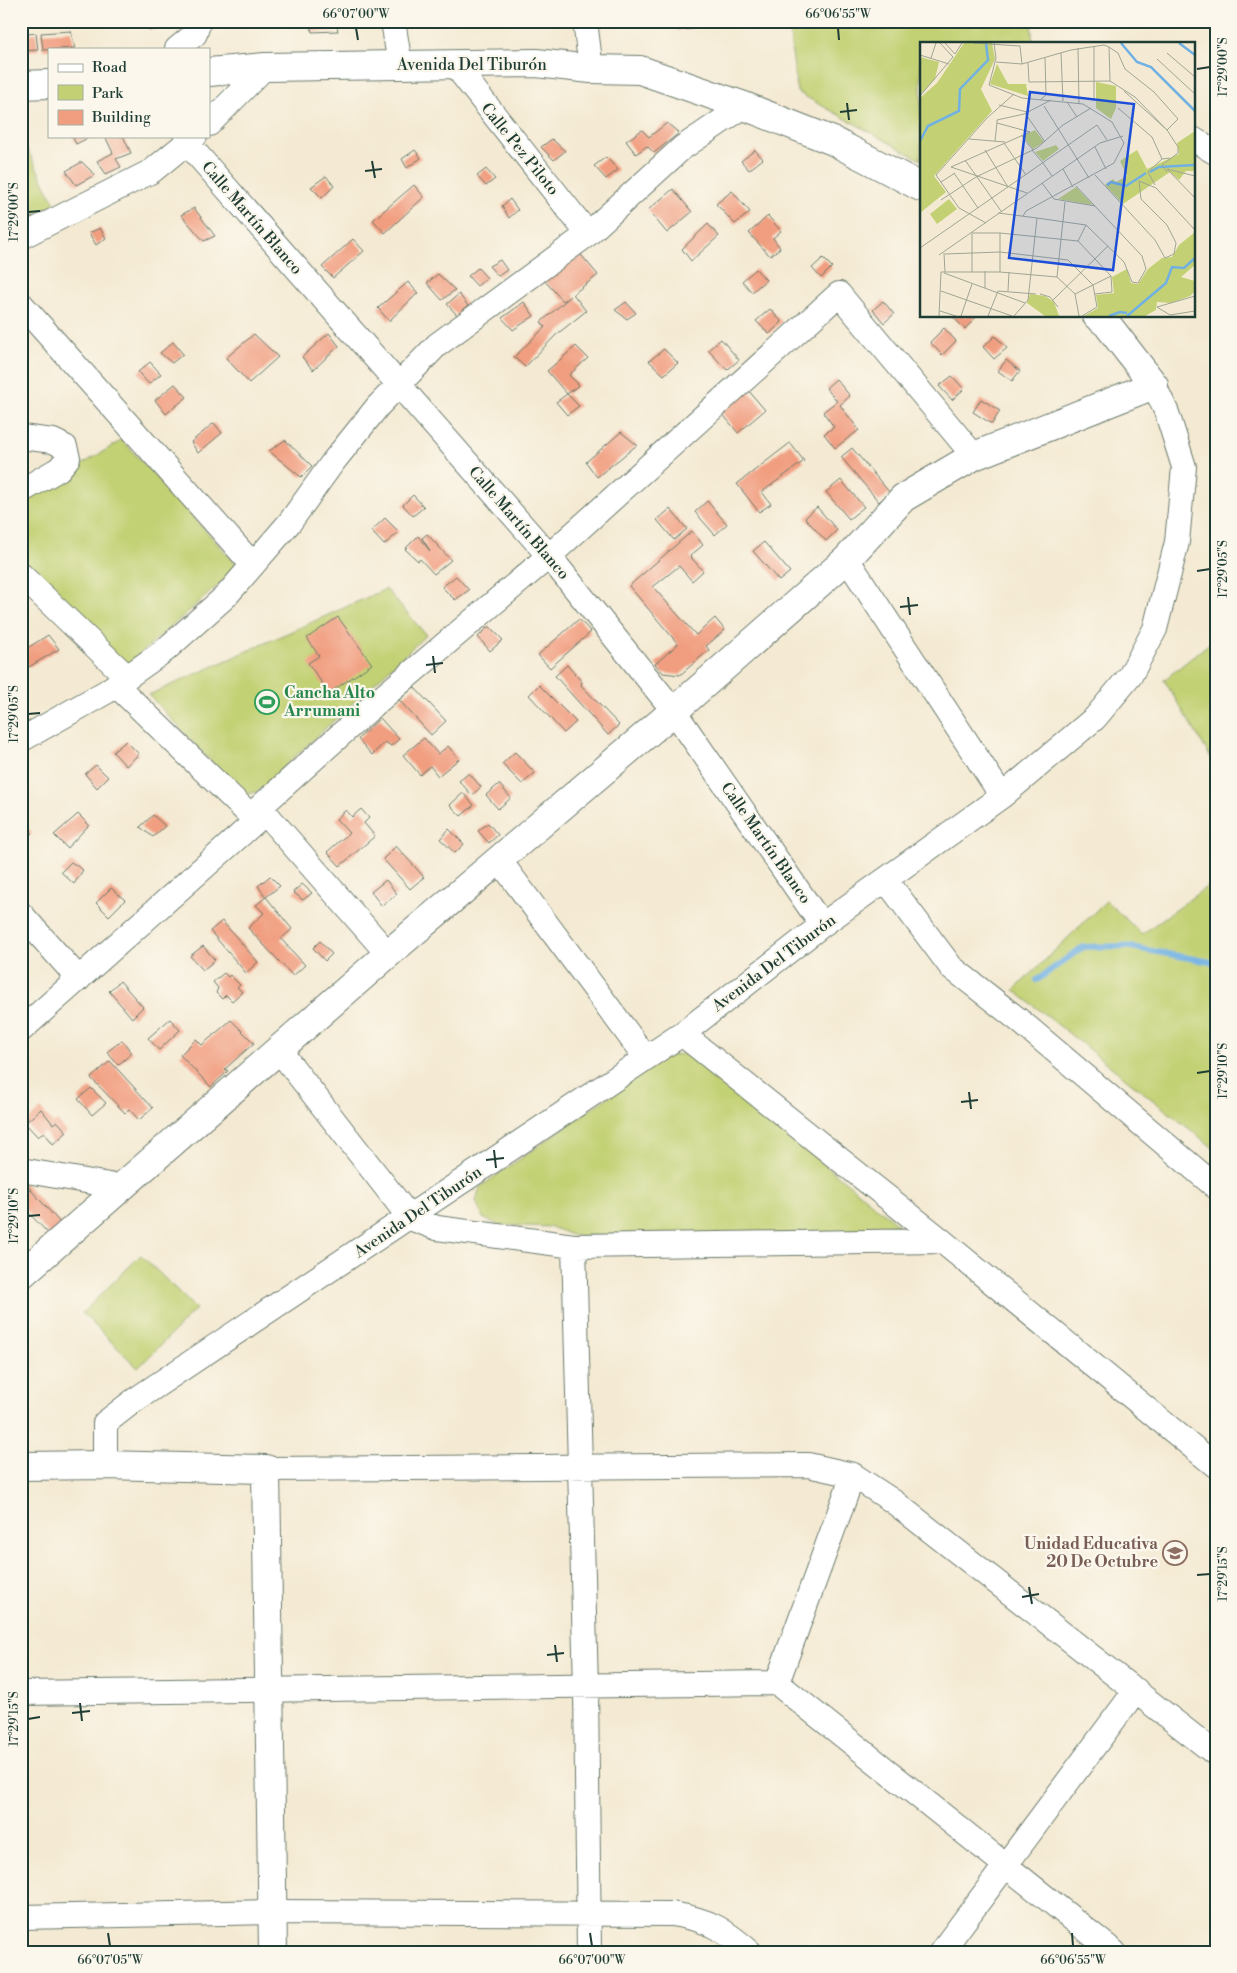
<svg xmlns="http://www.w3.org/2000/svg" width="1237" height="1973" font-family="'Libre Bodoni',serif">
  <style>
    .green { fill: #c3d174; stroke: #718754 }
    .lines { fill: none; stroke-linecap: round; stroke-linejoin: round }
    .stream { stroke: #70b0e3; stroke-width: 6 }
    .building { fill: #f19e80 }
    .minor-casing { stroke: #6a7a6c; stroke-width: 26 }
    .tertiary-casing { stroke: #6a7a6c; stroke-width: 30 }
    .minor { stroke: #fff; stroke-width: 24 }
    .tertiary { stroke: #fff; stroke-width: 28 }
    .ticks { fill: none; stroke: #1f3d34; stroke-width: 2 }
    .labels { text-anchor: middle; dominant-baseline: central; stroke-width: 4.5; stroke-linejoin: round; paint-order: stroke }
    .street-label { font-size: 16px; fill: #1f3d34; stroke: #fbf7ec }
    .leisure-label { font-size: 16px; font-weight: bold; fill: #27864d; stroke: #fbf7ec; text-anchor: start }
    .education-label { font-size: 16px; font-weight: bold; fill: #785e54; stroke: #fbf7ec; text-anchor: end }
    .inset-river { fill: none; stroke: #70b0e3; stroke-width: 2.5 }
    .inset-road { fill: none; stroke: #9fa593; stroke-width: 1 }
    .view { fill: #1d4ed8; fill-opacity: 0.15; stroke: #1d4ed8; stroke-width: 2.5 }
    .inset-edge { fill: none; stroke: #1f3d34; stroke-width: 2.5 }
    .neatline { fill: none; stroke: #1f3d34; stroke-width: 2 }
    .ticks-label { font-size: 12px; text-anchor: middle; fill: #1f3d34 }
  </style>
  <rect width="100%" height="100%" fill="#fbf7ec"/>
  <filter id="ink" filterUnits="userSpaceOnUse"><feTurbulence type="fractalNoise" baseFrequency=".02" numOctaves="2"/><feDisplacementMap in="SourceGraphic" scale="10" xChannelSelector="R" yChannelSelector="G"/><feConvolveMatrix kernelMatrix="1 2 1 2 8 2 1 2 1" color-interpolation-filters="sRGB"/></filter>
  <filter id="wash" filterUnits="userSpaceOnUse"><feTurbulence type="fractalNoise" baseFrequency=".0096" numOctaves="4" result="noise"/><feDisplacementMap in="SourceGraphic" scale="20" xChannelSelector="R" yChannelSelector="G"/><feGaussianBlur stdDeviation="1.12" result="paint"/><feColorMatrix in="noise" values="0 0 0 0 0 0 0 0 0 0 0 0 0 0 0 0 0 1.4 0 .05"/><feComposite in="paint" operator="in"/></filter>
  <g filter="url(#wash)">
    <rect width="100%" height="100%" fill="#f4ead3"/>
    <path class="green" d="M 788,21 L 1031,21 L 1033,44 L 921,44 L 921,160 L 797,92 Z
      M 21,137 L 55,204 L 21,223 Z
      M 122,440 L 239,567 L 125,667 L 21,562 L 21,502 Z
      M 386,589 L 426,635 L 257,792 L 242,795 L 149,695 Z
      M 1216,638 L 1216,766 L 1164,680 Z
      M 1216,880 L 1216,1150 L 1014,990 L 1106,901 L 1142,934 Z
      M 683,1054 L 696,1059 L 907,1232 L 574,1236 L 551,1227 L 498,1225 L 483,1218 L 476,1201 L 480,1187 L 666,1056 Z
      M 141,1255 L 196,1309 L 138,1368 L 82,1313 Z"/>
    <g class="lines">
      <path class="stream" d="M 1037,980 L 1083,947 L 1125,946 L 1216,963"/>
    </g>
    <g id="blocks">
      <path class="building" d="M 147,21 L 170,21 L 171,27 L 149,30 Z
        M 309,21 L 336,21 L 338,31 L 312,32 Z
        M 676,21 L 690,21 L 691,29 L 677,30 Z
        M 71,31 L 75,48 L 43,50 L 41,33 Z
        M 36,33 L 38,50 L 21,51 L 21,35 Z
        M 667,123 L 679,133 L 654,153 L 647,146 L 636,154 L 626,141 L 642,130 L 649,137 Z
        M 72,136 L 92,136 L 76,144 Z
        M 105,136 L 123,136 L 131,153 L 116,159 L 121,167 L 106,174 L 97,161 L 113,153 Z
        M 552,139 L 565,151 L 554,160 L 541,147 Z
        M 415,150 L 421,158 L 407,168 L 402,159 Z
        M 755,150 L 763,159 L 749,170 L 741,161 Z
        M 606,157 L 618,170 L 606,179 L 594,166 Z
        M 82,162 L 95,175 L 76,185 L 66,171 Z
        M 486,169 L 495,179 L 486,186 L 477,176 Z
        M 326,176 L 334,186 L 322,198 L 311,187 Z
        M 414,185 L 424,197 L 385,233 L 373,220 Z
        M 673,189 L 692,212 L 667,233 L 648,210 Z
        M 732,191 L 750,212 L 735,224 L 716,204 Z
        M 510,199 L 518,210 L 509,218 L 502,206 Z
        M 194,208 L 215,236 L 204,241 L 181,215 Z
        M 768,216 L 781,231 L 773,238 L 780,248 L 770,256 L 749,233 Z
        M 708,224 L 719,236 L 691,261 L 682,249 Z
        M 100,228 L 106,238 L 96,245 L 89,233 Z
        M 353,239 L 364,251 L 333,278 L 322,267 Z
        M 577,250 L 598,275 L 573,294 L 586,311 L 556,335 L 525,367 L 514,357 L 545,327 L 541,322 L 571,296 L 563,301 L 543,279 Z
        M 823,258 L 832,267 L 821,278 L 812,268 Z
        M 500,260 L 507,270 L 498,276 L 489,266 Z
        M 478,268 L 487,278 L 477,286 L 468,276 Z
        M 756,269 L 766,280 L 752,292 L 742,281 Z
        M 438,274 L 455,290 L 442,300 L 427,283 Z
        M 408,282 L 418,293 L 389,321 L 378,308 Z
        M 459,294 L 468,306 L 457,315 L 447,304 Z
        M 883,301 L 894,314 L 884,323 L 873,310 Z
        M 524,302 L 534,316 L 513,330 L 502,318 Z
        M 626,302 L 636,313 L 627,319 L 615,310 Z
        M 770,309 L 782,322 L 769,334 L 756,321 Z
        M 952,316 L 975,316 L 976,317 L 965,329 Z
        M 944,328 L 956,341 L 942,355 L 930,342 Z
        M 329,333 L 339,346 L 313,370 L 302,357 Z
        M 254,334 L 278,357 L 249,383 L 226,358 Z
        M 995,336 L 1007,348 L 994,359 L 983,347 Z
        M 721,339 L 739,360 L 727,370 L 708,350 Z
        M 173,342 L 183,354 L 172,363 L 160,353 Z
        M 576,346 L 588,358 L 569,375 L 579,385 L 567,394 L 547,371 Z
        M 664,349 L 678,363 L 664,375 L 649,361 Z
        M 1006,360 L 1020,371 L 1012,381 L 998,371 Z
        M 150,362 L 161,374 L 149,384 L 138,372 Z
        M 952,376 L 964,389 L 952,400 L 939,386 Z
        M 836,379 L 850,396 L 840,405 L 859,430 L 835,448 L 824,434 L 834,427 L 823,412 L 837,401 L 826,388 Z
        M 175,384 L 187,397 L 166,414 L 155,400 Z
        M 748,390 L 765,410 L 738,433 L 721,412 Z
        M 567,394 L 579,406 L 567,415 L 556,402 Z
        M 981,399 L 1000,411 L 992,424 L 973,412 Z
        M 214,423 L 222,433 L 198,453 L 191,442 Z
        M 621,432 L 637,445 L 597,477 L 586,462 Z
        M 285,440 L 312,466 L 301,477 L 269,451 Z
        M 790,443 L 804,461 L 762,492 L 771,504 L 759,512 L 737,484 Z
        M 852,448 L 890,493 L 879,502 L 841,457 Z
        M 841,480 L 864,507 L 849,519 L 826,492 Z
        M 413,495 L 424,507 L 413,516 L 403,505 Z
        M 707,501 L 727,524 L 715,535 L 695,512 Z
        M 817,507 L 837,530 L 826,541 L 805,518 Z
        M 670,509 L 687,529 L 674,540 L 657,520 Z
        M 385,518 L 399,532 L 384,545 L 371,531 Z
        M 692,531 L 703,545 L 690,556 L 703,571 L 692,581 L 679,566 L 653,587 L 696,635 L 715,618 L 725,630 L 706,646 L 709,650 L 680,675 L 663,673 L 655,664 L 678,644 L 629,586 Z
        M 427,534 L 451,560 L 434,574 L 420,559 L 418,561 L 405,549 L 418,536 L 430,551 L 422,538 Z
        M 764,542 L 790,572 L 779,581 L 753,551 Z
        M 456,576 L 469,590 L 455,600 L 442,587 Z
        M 338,617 L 372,664 L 329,693 L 308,663 L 319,656 L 307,638 Z
        M 579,619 L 591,632 L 550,668 L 538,655 Z
        M 489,626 L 503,640 L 490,651 L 478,637 Z
        M 48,635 L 59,649 L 29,667 L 21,657 L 21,652 Z
        M 567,665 L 582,682 L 581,685 L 619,725 L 608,735 L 555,676 Z
        M 539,685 L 576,722 L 564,733 L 529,695 Z
        M 414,687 L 446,721 L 431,735 L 399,700 Z
        M 380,718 L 399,739 L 391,746 L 385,742 L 372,755 L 358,739 Z
        M 424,738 L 438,754 L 448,746 L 459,759 L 438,776 L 430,766 L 420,775 L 403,755 Z
        M 126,741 L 139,754 L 126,766 L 113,752 Z
        M 515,752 L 535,773 L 522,784 L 502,764 Z
        M 96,765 L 108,777 L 97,788 L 85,774 Z
        M 469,773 L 481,787 L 472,795 L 459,781 Z
        M 499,784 L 511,798 L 498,809 L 486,795 Z
        M 463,793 L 474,805 L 461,816 L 450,805 Z
        M 361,809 L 369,818 L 364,823 L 375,836 L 340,866 L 327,852 L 349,833 L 336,819 L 346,810 L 352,817 Z
        M 78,814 L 89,825 L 67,848 L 54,835 Z
        M 153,815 L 165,826 L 153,837 L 140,827 Z
        M 21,820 L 32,833 L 21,842 Z
        M 488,823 L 498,835 L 489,843 L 478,831 Z
        M 449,829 L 464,844 L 455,853 L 440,839 Z
        M 396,846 L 424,877 L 410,889 L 383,859 Z
        M 71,862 L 83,870 L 74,884 L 61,872 Z
        M 270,876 L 280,886 L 266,897 L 292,929 L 281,939 L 305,965 L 293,976 L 248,928 L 264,913 L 256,905 L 266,897 L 258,886 Z
        M 386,880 L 397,894 L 382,906 L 371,892 Z
        M 302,884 L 312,893 L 303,900 L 293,892 Z
        M 111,888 L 125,900 L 109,916 L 96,903 Z
        M 222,921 L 258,962 L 246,973 L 210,931 Z
        M 320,941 L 332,954 L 325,961 L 313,948 Z
        M 203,946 L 215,960 L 203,970 L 190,956 Z
        M 224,973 L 228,977 L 230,975 L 240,985 L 237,987 L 242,992 L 232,1001 L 226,995 L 222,999 L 216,993 L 218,988 L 213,982 Z
        M 120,981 L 143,1007 L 132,1018 L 109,991 Z
        M 170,1019 L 180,1030 L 159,1050 L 148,1038 Z
        M 231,1020 L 254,1043 L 225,1069 L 228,1071 L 211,1087 L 180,1055 L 196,1039 L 202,1045 Z
        M 122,1040 L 132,1053 L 118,1065 L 107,1052 Z
        M 110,1061 L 153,1108 L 139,1120 L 129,1109 L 125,1113 L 91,1078 Z
        M 91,1088 L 106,1103 L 92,1115 L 78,1099 Z
        M 41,1109 L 53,1124 L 57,1121 L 67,1132 L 53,1144 L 44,1132 L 38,1137 L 25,1123 Z
        M 24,1182 L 62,1225 L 50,1235 L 21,1205 L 21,1184 Z"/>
    </g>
  </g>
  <g filter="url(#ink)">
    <use href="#blocks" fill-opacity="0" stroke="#6a7a6c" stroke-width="1"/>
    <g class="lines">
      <defs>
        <path id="minor" d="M 393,21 L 400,65
          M 585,21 L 591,69
          M 177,49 L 195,34 L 199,21
          M 454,64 L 588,234
          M 209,124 L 265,67
          M 1193,139 L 1216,153
          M 187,143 L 549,556 L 674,711 L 822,925
          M 21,237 L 152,171 L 195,136
          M 21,304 L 253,565
          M 21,437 L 53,441 L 65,447 L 68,458 L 59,469 L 21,491
          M 847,559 L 1002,796
          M 21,575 L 127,677
          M 116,685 L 256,821
          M 21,740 L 106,692 L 164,651 L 226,596 L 290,522 L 333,462 L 378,406 L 437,345 L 588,234 L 682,148 L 744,106
          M 260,807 L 388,954
          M 500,861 L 646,1058
          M 886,880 L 951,967 L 1020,1021 L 1216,1187
          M 21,914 L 79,979
          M 21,1030 L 256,821 L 260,807 L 377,702 L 549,556 L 839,294 L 974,456
          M 682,1034 L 942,1241 L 1216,1466
          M 279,1050 L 410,1218 L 437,1228 L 574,1246 L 942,1241
          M 21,1170 L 121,1187
          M 574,1246 L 586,1687 L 589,1952
          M 105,1465 L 105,1423 L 132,1402 L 682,1034 L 822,925 L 1002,796 L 1095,718 L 1130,676 L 1155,629 L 1177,542 L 1184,467 L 1167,413 L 1154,385
          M 266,1469 L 808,1465 L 853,1475 L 894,1502 L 1216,1754
          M 777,1683 L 853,1475
          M 21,1693 L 777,1683 L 1114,1952
          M 21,1917 L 273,1912 L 672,1914 C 709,1920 722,1928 750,1952
          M 941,1952 L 1136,1690"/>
        <path id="tertiary" d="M 209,72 L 265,67 L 536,63 L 591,69 L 640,70 L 744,106 L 833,141 L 921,187
          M 21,85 L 49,84
          M 21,1275 L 388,954 L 674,711 L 847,559 L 903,498 L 974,456 L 1154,385 L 1107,324 L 1097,316
          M 21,1466 L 105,1465 L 266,1469 L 273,1952"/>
      </defs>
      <use href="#minor" class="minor-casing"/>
      <use href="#tertiary" class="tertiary-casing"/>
      <use href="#minor" class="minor"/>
      <use href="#tertiary" class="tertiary"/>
    </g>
  </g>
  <path class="ticks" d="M 356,28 L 358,40M 838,28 L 839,40M 1197,69 L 1210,67M 847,103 L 849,120M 840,112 L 857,110M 372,161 L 375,178M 365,171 L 382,169M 28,212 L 40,211M 1197,571 L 1210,569M 908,597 L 910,615M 900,607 L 918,605M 433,656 L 435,673M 426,665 L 443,663M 28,714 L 40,713M 1197,1073 L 1210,1071M 969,1092 L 971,1109M 961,1102 L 978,1100M 494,1150 L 496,1168M 486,1160 L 504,1158M 28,1216 L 40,1215M 1197,1575 L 1210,1574M 1029,1587 L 1032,1604M 1022,1597 L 1039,1594M 555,1645 L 557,1662M 547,1655 L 564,1653M 80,1703 L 82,1721M 72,1713 L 90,1711M 28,1719 L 40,1717M 108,1933 L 110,1946M 590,1933 L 592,1946M 1072,1933 L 1073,1946"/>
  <defs>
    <symbol id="stadium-ring" viewBox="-11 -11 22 22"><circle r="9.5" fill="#fbf7ec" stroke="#2e9e5b" stroke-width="1.5"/><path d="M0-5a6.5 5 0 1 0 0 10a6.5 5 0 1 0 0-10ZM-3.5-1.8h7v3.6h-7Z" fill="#2e9e5b"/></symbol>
    <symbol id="school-ring" viewBox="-11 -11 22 22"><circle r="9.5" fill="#fbf7ec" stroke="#8d6e63" stroke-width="1.5"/><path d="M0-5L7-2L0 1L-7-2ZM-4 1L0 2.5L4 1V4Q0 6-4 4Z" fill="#8d6e63"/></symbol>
  </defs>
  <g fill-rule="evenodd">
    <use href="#stadium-ring" x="253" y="688" width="28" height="28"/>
    <use href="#school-ring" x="1161" y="1539" width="28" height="28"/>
  </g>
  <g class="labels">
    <g class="street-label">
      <text x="472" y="65">Avenida Del Tiburón</text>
      <text transform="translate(520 149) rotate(51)">Calle Pez Piloto</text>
      <text transform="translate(252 218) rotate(49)">Calle Martín Blanco</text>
      <text transform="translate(519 523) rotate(49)">Calle Martín Blanco</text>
      <text transform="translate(766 843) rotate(55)">Calle Martín Blanco</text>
      <text transform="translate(774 963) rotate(-37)">Avenida Del Tiburón</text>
      <text transform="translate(418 1212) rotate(-34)">Avenida Del Tiburón</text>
    </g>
    <g class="leisure-label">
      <text x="284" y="693">Cancha Alto<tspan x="284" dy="18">Arrumani</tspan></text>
    </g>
    <g class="education-label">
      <text x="1158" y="1544">Unidad Educativa<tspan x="1158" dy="18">20 De Octubre</tspan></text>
    </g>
  </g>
  <g transform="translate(920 42)">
    <rect width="275" height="275" fill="#f4ead3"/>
    <path d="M 44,1 L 72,1 L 75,17 L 61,47 L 72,69 L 14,134 L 26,150 L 0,171 L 0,56 L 17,41 ZM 0,15 L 19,20 L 15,37 L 1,52 ZM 77,22 L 88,42 L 106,42 L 108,54 L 70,42 ZM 176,40 L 196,44 L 196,66 L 191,77 L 176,66 ZM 115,88 L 124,100 L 113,107 L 103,94 ZM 275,89 L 275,129 L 266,129 L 259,138 L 250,130 L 203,162 L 185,143 L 193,137 L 196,140 L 207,134 L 200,119 L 217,108 L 227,127 L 259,112 L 257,101 ZM 136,103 L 139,107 L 123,119 L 115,110 ZM 156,145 L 173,163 L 138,157 ZM 29,157 L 37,167 L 17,182 L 10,172 ZM 275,190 L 275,223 L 261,235 L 275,239 L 275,249 L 270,254 L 251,261 L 237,260 L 236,268 L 225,274 L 164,274 L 178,266 L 176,253 L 194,251 L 192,235 L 207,227 L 211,241 L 218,242 L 228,227 L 242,216 L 252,215 L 259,203 ZM 110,252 L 125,254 L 134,260 L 139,274 L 125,274 L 107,261 Z" fill="#c3d174"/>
    <path class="inset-river" d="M 201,1 L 217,20 L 231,25 L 275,69M 259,1 L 275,13M 0,99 L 8,84 L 39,69 L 40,47 L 68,18 L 66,1M 230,130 L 239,125 L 275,123M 187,143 L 191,140 L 206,144 L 226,131M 189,274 L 200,270 L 207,271M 207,274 L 246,241 L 252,225 L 264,226 L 275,216"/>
    <path class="inset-road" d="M 25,1 L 35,12 L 42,1M 53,1 L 100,4 L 102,22M 74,1 L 76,16 L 69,43 L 102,56 L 163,62 L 192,80 L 204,101 L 194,121 L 106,169 L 103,174M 174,4 L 174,59M 189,5 L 198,11 L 205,27 L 234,50 L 258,77 L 247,88M 158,6 L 159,62M 141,11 L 143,59M 247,11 L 275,35M 0,13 L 29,22M 11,16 L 16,1M 237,17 L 275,52M 76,20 L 102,22 L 151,8 L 184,3 L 189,5 L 190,39M 108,21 L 109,40 L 190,39 L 215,55 L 247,88 L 258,105 L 258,111 L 242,123 L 247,130M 204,49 L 247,88M 0,54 L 33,15 L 20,1M 121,57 L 126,53 L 125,16M 147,60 L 157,75M 79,63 L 107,70M 124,64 L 169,136M 198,66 L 232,95 L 242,117 L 250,116M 105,71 L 125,100M 101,93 L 113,108M 49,97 L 85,100M 75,99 L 77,81M 84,101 L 106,133M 175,105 L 186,127M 65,108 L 88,145M 112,108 L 123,121M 45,118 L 81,169M 123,121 L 132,134M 143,127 L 153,145M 34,131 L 58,166M 175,133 L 235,198 L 245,216 L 254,212 L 256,201 L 247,183 L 221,157 L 219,139 L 236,146 L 275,188M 275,134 L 247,127 L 275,156M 21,140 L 35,131M 122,141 L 134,157 L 175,164M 235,143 L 228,130 L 242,117M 107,151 L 31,125 L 110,90 L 77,81 L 77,78 L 104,72 L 131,58M 21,158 L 56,135 L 117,106 L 143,83 L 171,66M 78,171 L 117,176 L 108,258 L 94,274M 117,176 L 166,183 L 204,220 L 212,240 L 218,241 L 226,227 L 222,214 L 156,144M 66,181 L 39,166 L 16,133 L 67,76 L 94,52M 51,191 L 80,191 L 158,199 L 191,234 L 192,250 L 175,252M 80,191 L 80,230M 52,192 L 52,230M 158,199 L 166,183M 0,206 L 177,83 L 187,98M 24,211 L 25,230M 25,212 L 80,210 L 148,218 L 173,243 L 177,265 L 162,274M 19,213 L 180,101 L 203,94M 21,230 L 80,230 L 137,235 L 155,252 L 159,274M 24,231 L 105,261M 137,235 L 145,160M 65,246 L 65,229M 21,249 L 92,274M 88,249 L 89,230M 120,252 L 130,255 L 138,265M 155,252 L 191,234M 133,258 L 188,204M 20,269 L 36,274M 250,273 L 237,265 L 275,254M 250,273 L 275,269M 19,274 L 21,230M 41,274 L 52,242M 68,274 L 78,249 L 116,252"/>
    <path class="view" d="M 110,50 L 214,62 L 193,228 L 89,216 Z"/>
    <rect width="275" height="275" class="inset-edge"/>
  </g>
  <rect width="1237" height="1973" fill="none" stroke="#fbf7ec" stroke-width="55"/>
  <rect x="48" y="48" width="162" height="90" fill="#fbf7ec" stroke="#a3ada2"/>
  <rect x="58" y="64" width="25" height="8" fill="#ffffff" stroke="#a3ada2"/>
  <text x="92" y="72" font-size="15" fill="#1f3d34">Road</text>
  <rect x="58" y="85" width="25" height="15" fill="#c3d174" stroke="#a3ada2"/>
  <text x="92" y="98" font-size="15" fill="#1f3d34">Park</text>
  <rect x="58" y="110" width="25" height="15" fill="#f19e80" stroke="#a3ada2"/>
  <text x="92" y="122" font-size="15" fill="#1f3d34">Building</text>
  <rect x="28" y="28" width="1182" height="1918" class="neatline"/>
  <g class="ticks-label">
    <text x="356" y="18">66°07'00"W</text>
    <text x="838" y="18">66°06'55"W</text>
    <text transform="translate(1223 67) rotate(-90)" y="4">17°29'00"S</text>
    <text transform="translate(14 212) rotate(-90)" y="4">17°29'00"S</text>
    <text transform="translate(1223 569) rotate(-90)" y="4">17°29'05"S</text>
    <text transform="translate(14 714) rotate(-90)" y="4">17°29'05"S</text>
    <text transform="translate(1223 1071) rotate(-90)" y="4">17°29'10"S</text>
    <text transform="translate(14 1216) rotate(-90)" y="4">17°29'10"S</text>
    <text transform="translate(1223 1574) rotate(-90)" y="4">17°29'15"S</text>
    <text transform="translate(14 1719) rotate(-90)" y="4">17°29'15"S</text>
    <text x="110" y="1964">66°07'05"W</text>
    <text x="592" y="1964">66°07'00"W</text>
    <text x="1073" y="1964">66°06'55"W</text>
  </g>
</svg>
